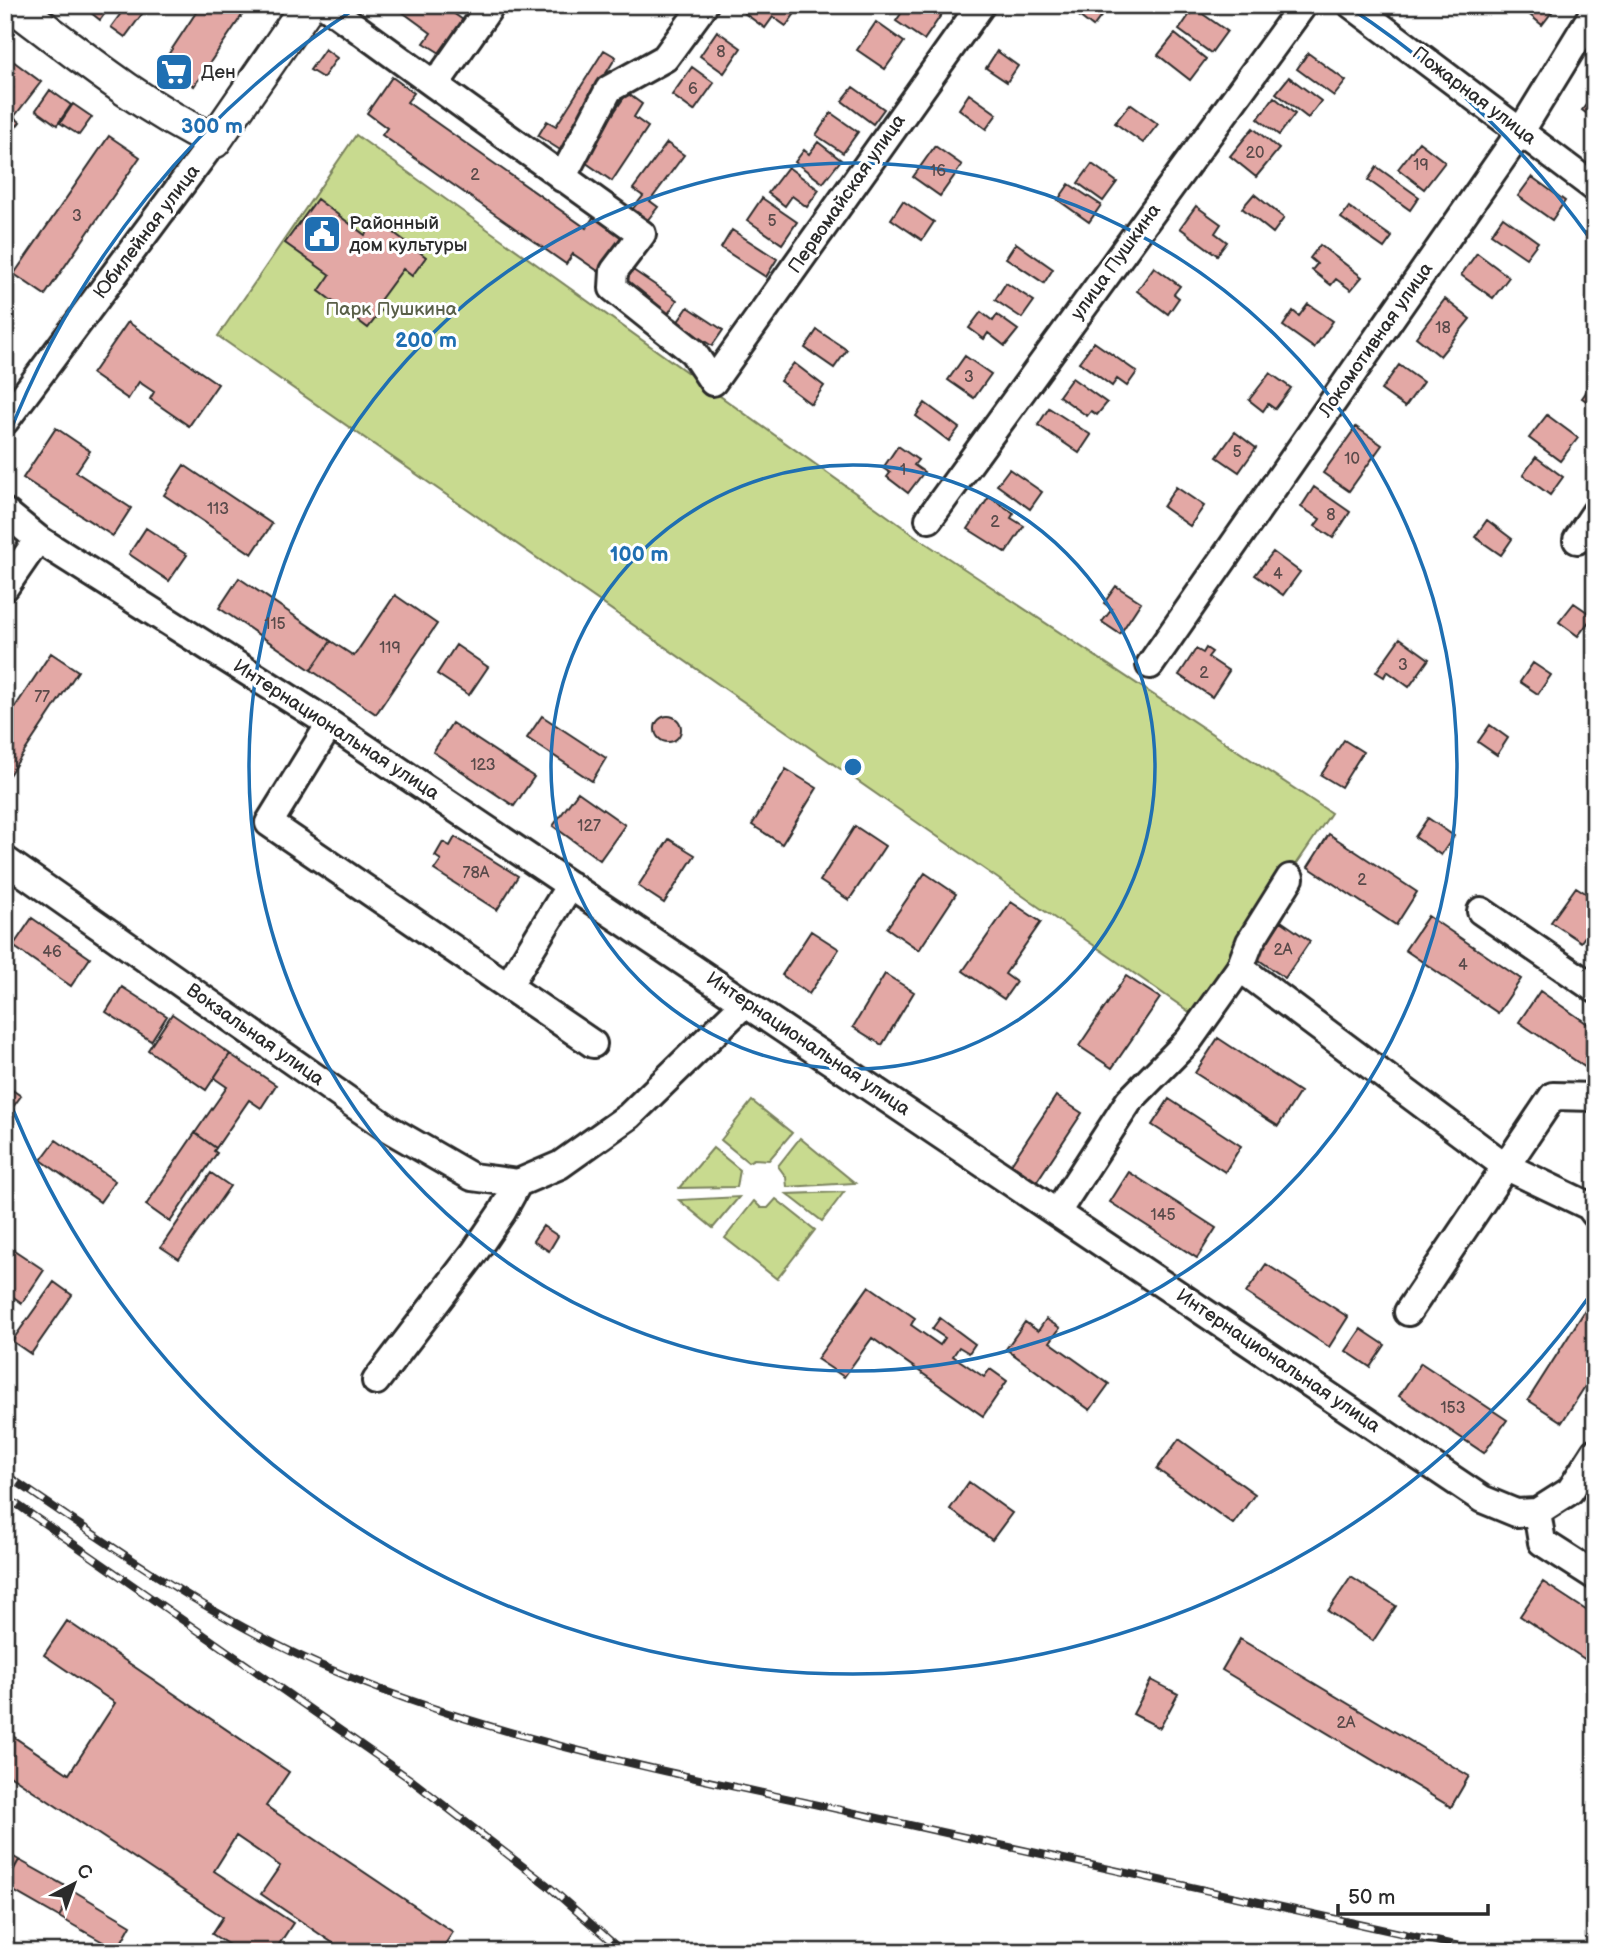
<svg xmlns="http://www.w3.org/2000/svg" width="1600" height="1957" font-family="'Balsamiq Sans',sans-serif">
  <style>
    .green { fill: #c8da8f; stroke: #7a825d; stroke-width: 2 }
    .building { fill: #e3a8a5; stroke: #2b2b2b; stroke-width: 2 }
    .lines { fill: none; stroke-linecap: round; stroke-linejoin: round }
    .minor-casing { stroke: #2b2b2b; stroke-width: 32 }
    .major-casing { stroke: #2b2b2b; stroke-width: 38 }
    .minor { stroke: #fff; stroke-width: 26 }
    .major { stroke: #fff; stroke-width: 33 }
    .rail-casing { stroke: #2b2b2b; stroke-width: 8 }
    .rail { stroke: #fff; stroke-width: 5; stroke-dasharray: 16; stroke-linecap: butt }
    .ring { fill: none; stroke: #1f6fb2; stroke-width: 3.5 }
    .labels { text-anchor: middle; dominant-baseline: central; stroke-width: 6; stroke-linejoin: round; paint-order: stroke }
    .number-label { font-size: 16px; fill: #594a4a }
    .poi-label { font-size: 19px; fill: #2b2b2b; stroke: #fff; text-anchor: start }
    .street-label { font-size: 19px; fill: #2b2b2b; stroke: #fff }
    .park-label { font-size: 19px; fill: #5a6049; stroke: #fff }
    .centre { fill: #1f6fb2; stroke: #fff; stroke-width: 3.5 }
    .ring-label { font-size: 21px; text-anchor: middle; font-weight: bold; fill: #1f6fb2; stroke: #fff; stroke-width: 6; stroke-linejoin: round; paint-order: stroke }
  </style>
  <rect width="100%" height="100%" fill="#fff"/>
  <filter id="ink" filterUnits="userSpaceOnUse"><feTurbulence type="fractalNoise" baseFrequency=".0143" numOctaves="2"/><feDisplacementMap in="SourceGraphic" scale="14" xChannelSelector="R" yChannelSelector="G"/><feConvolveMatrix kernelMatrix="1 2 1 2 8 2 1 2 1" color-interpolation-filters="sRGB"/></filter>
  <g filter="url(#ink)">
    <path class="green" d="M 356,135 L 921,540 L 1331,813 L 1194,1015 L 218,336 Z
      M 752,1101 L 792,1133 L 769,1160 L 754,1159 L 748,1162 L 721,1140 Z
      M 800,1138 L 855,1183 L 787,1187 L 786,1177 L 778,1166 Z
      M 713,1148 L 740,1170 L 737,1187 L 679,1188 Z
      M 844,1192 L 822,1221 L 787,1194 Z
      M 739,1197 L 713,1228 L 679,1200 Z
      M 776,1199 L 815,1230 L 777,1279 L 725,1238 L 754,1201 L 761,1208 L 768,1208 Z"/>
    <path class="building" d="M 87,5 L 111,5 L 100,20 L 85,8 Z
      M 127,5 L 148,6 L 125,37 L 111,27 Z
      M 201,5 L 249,5 L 194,86 L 162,64 Z
      M 405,5 L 453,5 L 449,10 L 463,20 L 440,53 L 424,43 L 431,33 L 401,11 Z
      M 733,5 L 787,5 L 796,12 L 786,26 L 773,17 L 765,28 Z
      M 907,5 L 948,5 L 924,40 L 896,21 Z
      M 1065,5 L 1106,5 L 1108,7 L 1093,27 Z
      M 1518,5 L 1552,5 L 1555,8 L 1542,25 Z
      M 1194,8 L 1227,31 L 1211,53 L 1179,30 Z
      M 876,22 L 904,42 L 885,69 L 857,50 Z
      M 717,31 L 741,48 L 724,73 L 700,56 Z
      M 1175,34 L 1206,59 L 1190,80 L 1158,55 Z
      M 325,49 L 337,58 L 323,78 L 310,70 Z
      M 604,50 L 616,57 L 568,135 L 574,139 L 565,153 L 538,136 L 547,121 L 556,126 Z
      M 997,51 L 1018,66 L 1007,82 L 986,68 Z
      M 1308,53 L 1346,81 L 1334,96 L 1297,69 Z
      M 5,55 L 41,82 L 14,117 L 20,122 L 9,136 L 5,133 L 5,98 L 13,88 L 5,82 Z
      M 692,67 L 714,83 L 694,111 L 672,95 Z
      M 392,77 L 414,93 L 407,102 L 586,228 L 595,215 L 623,235 L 598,271 L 573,254 L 566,264 L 382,135 L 387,128 L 367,113 Z
      M 1289,77 L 1321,101 L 1308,118 L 1276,93 Z
      M 853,87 L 884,109 L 873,124 L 842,101 Z
      M 50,90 L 71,105 L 57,125 L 36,110 Z
      M 627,93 L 642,104 L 634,117 L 648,127 L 612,181 L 582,160 Z
      M 1595,93 L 1595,120 L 1582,110 Z
      M 969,94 L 997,114 L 986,129 L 959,109 Z
      M 1274,97 L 1295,114 L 1279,135 L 1258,119 Z
      M 73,104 L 92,117 L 79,135 L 60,123 Z
      M 1130,104 L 1158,124 L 1143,143 L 1115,123 Z
      M 831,113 L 858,132 L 843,153 L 816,135 Z
      M 1253,128 L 1279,149 L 1256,177 L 1230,156 Z
      M 109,136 L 140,157 L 45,295 L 14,274 Z
      M 818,142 L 841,160 L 823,183 L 795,162 L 804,150 L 809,154 Z
      M 1419,142 L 1445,162 L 1424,189 L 1398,169 Z
      M 667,143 L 684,155 L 650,201 L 658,207 L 646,222 L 631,211 L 643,196 L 633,189 Z
      M 935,146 L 962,165 L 940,196 L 913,177 Z
      M 1092,164 L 1117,182 L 1103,201 L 1078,183 Z
      M 788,167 L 819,190 L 807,207 L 792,196 L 785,206 L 768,193 Z
      M 1377,167 L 1419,197 L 1410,210 L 1368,180 Z
      M 1532,177 L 1565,201 L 1552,220 L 1518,196 Z
      M 1069,184 L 1101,205 L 1089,222 L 1058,200 Z
      M 1254,194 L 1284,218 L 1273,233 L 1242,208 Z
      M 762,198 L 797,222 L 782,244 L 747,220 Z
      M 317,199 L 365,235 L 377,220 L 426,257 L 412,276 L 403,269 L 375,307 L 381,311 L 368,328 L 319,291 L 330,275 L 285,243 Z
      M 903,201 L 934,222 L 922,240 L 891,219 Z
      M 1196,206 L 1221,224 L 1215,233 L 1227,242 L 1217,255 L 1180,228 Z
      M 1349,207 L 1392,237 L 1384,248 L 1341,218 Z
      M 1503,217 L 1538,242 L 1526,258 L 1491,234 Z
      M 732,230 L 777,259 L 766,277 L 721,248 Z
      M 1016,243 L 1053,269 L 1044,283 L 1006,258 Z
      M 1320,245 L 1362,277 L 1351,290 L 1336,279 L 1331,285 L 1312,270 L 1317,264 L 1310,258 Z
      M 1477,253 L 1509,277 L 1493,298 L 1461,275 Z
      M 1154,267 L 1180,286 L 1174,294 L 1179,298 L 1168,314 L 1137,291 Z
      M 633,270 L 677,300 L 666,317 L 622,286 Z
      M 1006,283 L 1034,301 L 1022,318 L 995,300 Z
      M 1445,299 L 1470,319 L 1440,356 L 1416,337 Z
      M 1308,304 L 1333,321 L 1314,348 L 1283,326 L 1293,311 L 1299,316 Z
      M 688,307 L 723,330 L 712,346 L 677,323 Z
      M 981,312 L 993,321 L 997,315 L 1018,330 L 1005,346 L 988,333 L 984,339 L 969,328 Z
      M 128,322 L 218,384 L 189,426 L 150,399 L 154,392 L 139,382 L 128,399 L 92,374 Z
      M 817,330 L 847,350 L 834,368 L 805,348 Z
      M 1094,342 L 1137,372 L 1127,386 L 1117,379 L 1112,386 L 1079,362 Z
      M 965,356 L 991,374 L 974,398 L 948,380 Z
      M 794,363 L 824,386 L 811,404 L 780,381 Z
      M 1399,365 L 1423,382 L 1405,407 L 1381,390 Z
      M 1270,373 L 1291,388 L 1275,409 L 1268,404 L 1263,411 L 1249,400 Z
      M 1072,378 L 1107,403 L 1097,415 L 1091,411 L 1087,416 L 1059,396 Z
      M 1595,380 L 1595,407 L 1582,398 Z
      M 925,403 L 959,428 L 949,441 L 916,416 Z
      M 1049,408 L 1091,435 L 1079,453 L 1038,425 Z
      M 1547,415 L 1578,438 L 1560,461 L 1529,438 Z
      M 1356,427 L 1382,445 L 1349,491 L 1323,473 Z
      M 56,428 L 90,451 L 76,472 L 131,508 L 113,536 L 23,478 Z
      M 1235,432 L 1256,448 L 1239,472 L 1217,457 Z
      M 898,446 L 918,460 L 914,465 L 924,472 L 908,493 L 887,477 L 890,473 L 883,468 Z
      M 1536,457 L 1563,477 L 1550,495 L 1523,475 Z
      M 184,465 L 272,524 L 252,554 L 164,495 Z
      M 1009,469 L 1042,492 L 1030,509 L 997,485 Z
      M 1176,487 L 1204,506 L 1190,526 L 1163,507 Z
      M 1314,487 L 1350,512 L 1333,538 L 1315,526 L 1320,519 L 1301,507 Z
      M 989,497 L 1014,513 L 1011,518 L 1024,526 L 1006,553 L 968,529 Z
      M 1487,520 L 1512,539 L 1501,555 L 1475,537 Z
      M 146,528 L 187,555 L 169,581 L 129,554 Z
      M 1273,552 L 1300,572 L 1283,595 L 1255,575 Z
      M 239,578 L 331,641 L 311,670 L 219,608 Z
      M 1116,586 L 1141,602 L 1120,634 L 1102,622 L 1112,609 L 1104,603 Z
      M 395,595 L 437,624 L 376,714 L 311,670 L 331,641 L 354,656 Z
      M 1574,603 L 1593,616 L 1578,636 L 1559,622 Z
      M 1400,638 L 1429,659 L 1409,687 L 1387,671 L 1384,677 L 1376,672 Z
      M 456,645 L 488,667 L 469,695 L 437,674 Z
      M 1206,648 L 1212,652 L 1208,657 L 1229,671 L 1212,697 L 1179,675 L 1196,649 L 1203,653 Z
      M 51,653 L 78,671 L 5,781 L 5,722 Z
      M 1533,663 L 1551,675 L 1538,694 L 1520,682 Z
      M 542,716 L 606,758 L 592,781 L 527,738 Z
      M655 729a13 13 0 1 1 26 0a13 13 0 1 1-26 0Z
      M 452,723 L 534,777 L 514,806 L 433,752 Z
      M 1490,725 L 1508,738 L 1497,755 L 1478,742 Z
      M 1344,740 L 1363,752 L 1341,787 L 1321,775 Z
      M 786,769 L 817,788 L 782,844 L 752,825 Z
      M 578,792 L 625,825 L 600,860 L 553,826 Z
      M 1428,818 L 1454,836 L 1441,855 L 1415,837 Z
      M 855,826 L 885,846 L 849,900 L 820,881 Z
      M 1329,834 L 1417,892 L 1396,925 L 1308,867 Z
      M 455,837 L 518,876 L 497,910 L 434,870 L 441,860 L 435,856 L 443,842 L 450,846 Z
      M 669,839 L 695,855 L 664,903 L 638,886 Z
      M 925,873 L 956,894 L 919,950 L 887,928 Z
      M 1576,887 L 1595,899 L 1595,922 L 1581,942 L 1551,922 Z
      M 1011,902 L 1041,922 L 1005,974 L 1016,982 L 1004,999 L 963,971 Z
      M 1428,916 L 1521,979 L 1498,1013 L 1405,950 Z
      M 32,918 L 90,958 L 71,986 L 13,946 Z
      M 1281,921 L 1310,941 L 1285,978 L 1256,958 Z
      M 811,931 L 839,949 L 809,994 L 782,975 Z
      M 885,974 L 914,992 L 882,1045 L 853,1027 Z
      M 1126,976 L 1160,998 L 1112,1068 L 1079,1046 Z
      M 122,987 L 167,1016 L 151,1041 L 106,1012 Z
      M 1540,991 L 1595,1029 L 1595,1074 L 1519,1022 Z
      M 172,1014 L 230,1054 L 206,1090 L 148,1050 Z
      M 1218,1038 L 1300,1092 L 1278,1126 L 1195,1073 Z
      M 230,1054 L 276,1085 L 261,1108 L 249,1100 L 216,1148 L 195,1133 L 227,1087 L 214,1078 Z
      M 5,1085 L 21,1096 L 5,1118 Z
      M 1056,1096 L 1082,1113 L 1035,1184 L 1009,1167 Z
      M 1169,1099 L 1241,1146 L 1225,1172 L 1152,1125 Z
      M 195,1133 L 216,1148 L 214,1151 L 217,1153 L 170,1222 L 146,1205 Z
      M 56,1140 L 115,1181 L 100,1202 L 41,1160 Z
      M 1129,1172 L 1216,1228 L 1197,1258 L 1110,1202 Z
      M 211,1173 L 230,1186 L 179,1259 L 161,1247 Z
      M 543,1226 L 558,1236 L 549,1251 L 533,1241 Z
      M 5,1244 L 44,1270 L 22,1303 L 5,1291 Z
      M 1266,1264 L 1348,1317 L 1329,1347 L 1246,1293 Z
      M 54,1282 L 72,1295 L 31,1354 L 12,1341 Z
      M 869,1286 L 915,1318 L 911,1325 L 940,1345 L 945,1338 L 932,1329 L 940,1318 L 975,1344 L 969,1353 L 959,1347 L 953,1356 L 984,1377 L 990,1369 L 1007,1381 L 983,1416 L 872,1338 L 844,1377 L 817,1359 Z
      M 1595,1295 L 1595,1371 L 1562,1422 L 1528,1400 Z
      M 1046,1319 L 1060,1328 L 1050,1342 L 1109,1384 L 1090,1410 L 1006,1349 L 1025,1322 L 1038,1331 Z
      M 1361,1329 L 1385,1345 L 1370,1367 L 1346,1351 Z
      M 1421,1363 L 1507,1420 L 1484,1453 L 1399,1396 Z
      M 1179,1439 L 1255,1494 L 1233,1524 L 1157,1469 Z
      M 969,1482 L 1012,1513 L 992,1540 L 950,1509 Z
      M 1351,1577 L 1396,1606 L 1373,1641 L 1328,1611 Z
      M 1543,1582 L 1595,1616 L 1595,1666 L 1520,1616 Z
      M 67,1621 L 289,1772 L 266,1806 L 453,1932 L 440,1952 L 346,1952 L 261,1894 L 280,1866 L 236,1836 L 214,1871 L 293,1923 L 274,1952 L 240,1952 L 212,1934 L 223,1917 L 5,1772 L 5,1731 L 69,1774 L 115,1703 L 44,1655 Z
      M 1240,1639 L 1469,1776 L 1451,1807 L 1222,1670 Z
      M 1151,1680 L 1178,1694 L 1160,1728 L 1133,1714 Z
      M 5,1852 L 19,1860 L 5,1884 Z
      M 19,1860 L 74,1891 L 59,1917 L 5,1886 Z
      M 74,1891 L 131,1925 L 117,1950 L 59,1917 Z
      M 5,1939 L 29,1952 L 5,1952 Z"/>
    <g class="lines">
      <defs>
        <path id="minor" d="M 325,5 L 435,85
          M 491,5 L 435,85 L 642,234 L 614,271 L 613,288 L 693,352 L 713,382 L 981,5
          M 1352,5 L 1595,188
          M 562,178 L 609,89 L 665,58 L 704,5
          M 5,421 L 214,141
          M 5,512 L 38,539 L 330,724 L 1482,1499 L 1516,1513 L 1537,1512
          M 929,519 L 1303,5
          M 1577,540 L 1595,513
          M 5,587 L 38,539
          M 1150,665 L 1521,131 L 1595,10
          M 330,724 L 269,823 L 593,1044
          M 5,860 L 389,1129 L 472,1177 L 518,1183
          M 1481,911 L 1595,989
          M 1240,968 L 1505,1166 L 1589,1206 L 1595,1214
          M 508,986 L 570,885
          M 1057,1212 L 1129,1101 L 1189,1040 L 1240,968 L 1250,942 L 1290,878
          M 1408,1312 L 1553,1096 L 1595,1097
          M 376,1381 L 474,1253 L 502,1212 L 518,1183 L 560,1165 L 629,1116 L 745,1003
          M 1537,1512 L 1542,1542 L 1595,1576
          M 1537,1512 L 1570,1491 L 1595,1452"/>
        <path id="major" d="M 13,5 C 78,54 141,106 214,141 L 308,5"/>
      </defs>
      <use href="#minor" class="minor-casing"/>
      <use href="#major" class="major-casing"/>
      <use href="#minor" class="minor"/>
      <use href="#major" class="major"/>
      <defs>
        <path id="rail" d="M 5,1474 C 114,1548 222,1626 344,1675 C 504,1741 677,1774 846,1811 C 1059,1858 1272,1905 1486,1952
          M 5,1496 L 410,1779 L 547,1885 L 623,1952"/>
      </defs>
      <use href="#rail" class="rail-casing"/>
      <use href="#rail" class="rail"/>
    </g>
  </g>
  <g class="ring">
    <circle cx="853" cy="767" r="302"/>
    <circle cx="853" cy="767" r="604"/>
    <path d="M1591 1294A907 907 0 0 1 6 1092M6 442A907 907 0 0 1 359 6M1347 6A907 907 0 0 1 1591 240"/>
  </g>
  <defs>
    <symbol id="supermarket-square" viewBox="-11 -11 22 22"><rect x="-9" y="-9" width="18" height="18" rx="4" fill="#1f6fb2" stroke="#fff"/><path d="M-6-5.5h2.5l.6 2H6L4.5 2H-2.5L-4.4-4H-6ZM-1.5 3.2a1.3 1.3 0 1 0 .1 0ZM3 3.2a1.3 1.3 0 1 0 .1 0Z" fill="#fff"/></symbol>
    <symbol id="civic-square" viewBox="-11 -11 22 22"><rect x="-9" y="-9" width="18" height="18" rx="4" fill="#1f6fb2" stroke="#fff"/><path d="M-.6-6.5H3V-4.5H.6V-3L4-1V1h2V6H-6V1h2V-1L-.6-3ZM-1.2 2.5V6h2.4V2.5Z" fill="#fff"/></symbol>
  </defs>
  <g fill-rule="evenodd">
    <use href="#supermarket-square" x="152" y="50" width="44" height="44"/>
    <use href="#civic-square" x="300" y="212" width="44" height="44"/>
  </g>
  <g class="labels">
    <g class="number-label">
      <text x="721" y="52">8</text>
      <text x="693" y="89">6</text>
      <text x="1255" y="153">20</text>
      <text x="1421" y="165">19</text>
      <text x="938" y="171">16</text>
      <text x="475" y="175">2</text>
      <text x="77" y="216">3</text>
      <text x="772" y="221">5</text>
      <text x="1443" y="328">18</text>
      <text x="969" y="377">3</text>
      <text x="1237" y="452">5</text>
      <text x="1352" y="459">10</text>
      <text x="903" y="470">1</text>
      <text x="218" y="509">113</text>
      <text x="1331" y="515">8</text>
      <text x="995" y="522">2</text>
      <text x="1278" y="574">4</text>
      <text x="275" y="624">115</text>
      <text x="390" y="648">119</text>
      <text x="1403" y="665">3</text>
      <text x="1204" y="673">2</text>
      <text x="42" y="697">77</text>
      <text x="483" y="765">123</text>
      <text x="589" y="826">127</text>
      <text x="476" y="873">78А</text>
      <text x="1362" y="880">2</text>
      <text x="1283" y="950">2А</text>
      <text x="52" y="952">46</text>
      <text x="1463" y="965">4</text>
      <text x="1163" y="1215">145</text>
      <text x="1453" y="1408">153</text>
      <text x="1346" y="1723">2А</text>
    </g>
    <g class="poi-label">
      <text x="201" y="72">Ден</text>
      <text x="349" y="223">Районный<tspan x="349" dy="22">дом культуры</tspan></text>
    </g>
    <g class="street-label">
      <text transform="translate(1474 96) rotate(37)">Пожарная улица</text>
      <text transform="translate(847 194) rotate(-55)">Первомайская улица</text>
      <text transform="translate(147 232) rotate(-53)">Юбилейная улица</text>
      <text transform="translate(1116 262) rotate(-54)">улица Пушкина</text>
      <text transform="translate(1376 340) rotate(-55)">Локомотивная улица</text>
      <text transform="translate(336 730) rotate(33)">Интернациональная улица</text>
      <text transform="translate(255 1035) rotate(35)">Вокзальная улица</text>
      <text transform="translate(808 1044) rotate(34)">Интернациональная улица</text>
      <text transform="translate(1278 1361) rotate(34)">Интернациональная улица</text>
    </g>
    <g class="park-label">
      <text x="391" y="309">Парк Пушкина</text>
    </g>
  </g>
  <circle cx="853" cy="767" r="10" class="centre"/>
  <g class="ring-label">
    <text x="212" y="133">300 m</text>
    <text x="426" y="347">200 m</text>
    <text x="639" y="561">100 m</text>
  </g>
  <rect width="1600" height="1957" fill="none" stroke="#fff" stroke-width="28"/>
  <rect x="14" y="14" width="1572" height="1929" fill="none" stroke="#2b2b2b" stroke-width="2.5" filter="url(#ink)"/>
  <g transform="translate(74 1884) rotate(41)" stroke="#ffffff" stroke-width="5" paint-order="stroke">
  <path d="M0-5L12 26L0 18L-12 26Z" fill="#2b2b2b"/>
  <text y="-10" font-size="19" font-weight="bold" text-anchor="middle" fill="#2b2b2b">С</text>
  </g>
  <path d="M1338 1904v10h150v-10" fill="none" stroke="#2b2b2b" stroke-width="3.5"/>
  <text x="1348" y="1904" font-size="21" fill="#2b2b2b" stroke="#ffffff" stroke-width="5" paint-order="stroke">50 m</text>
</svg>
